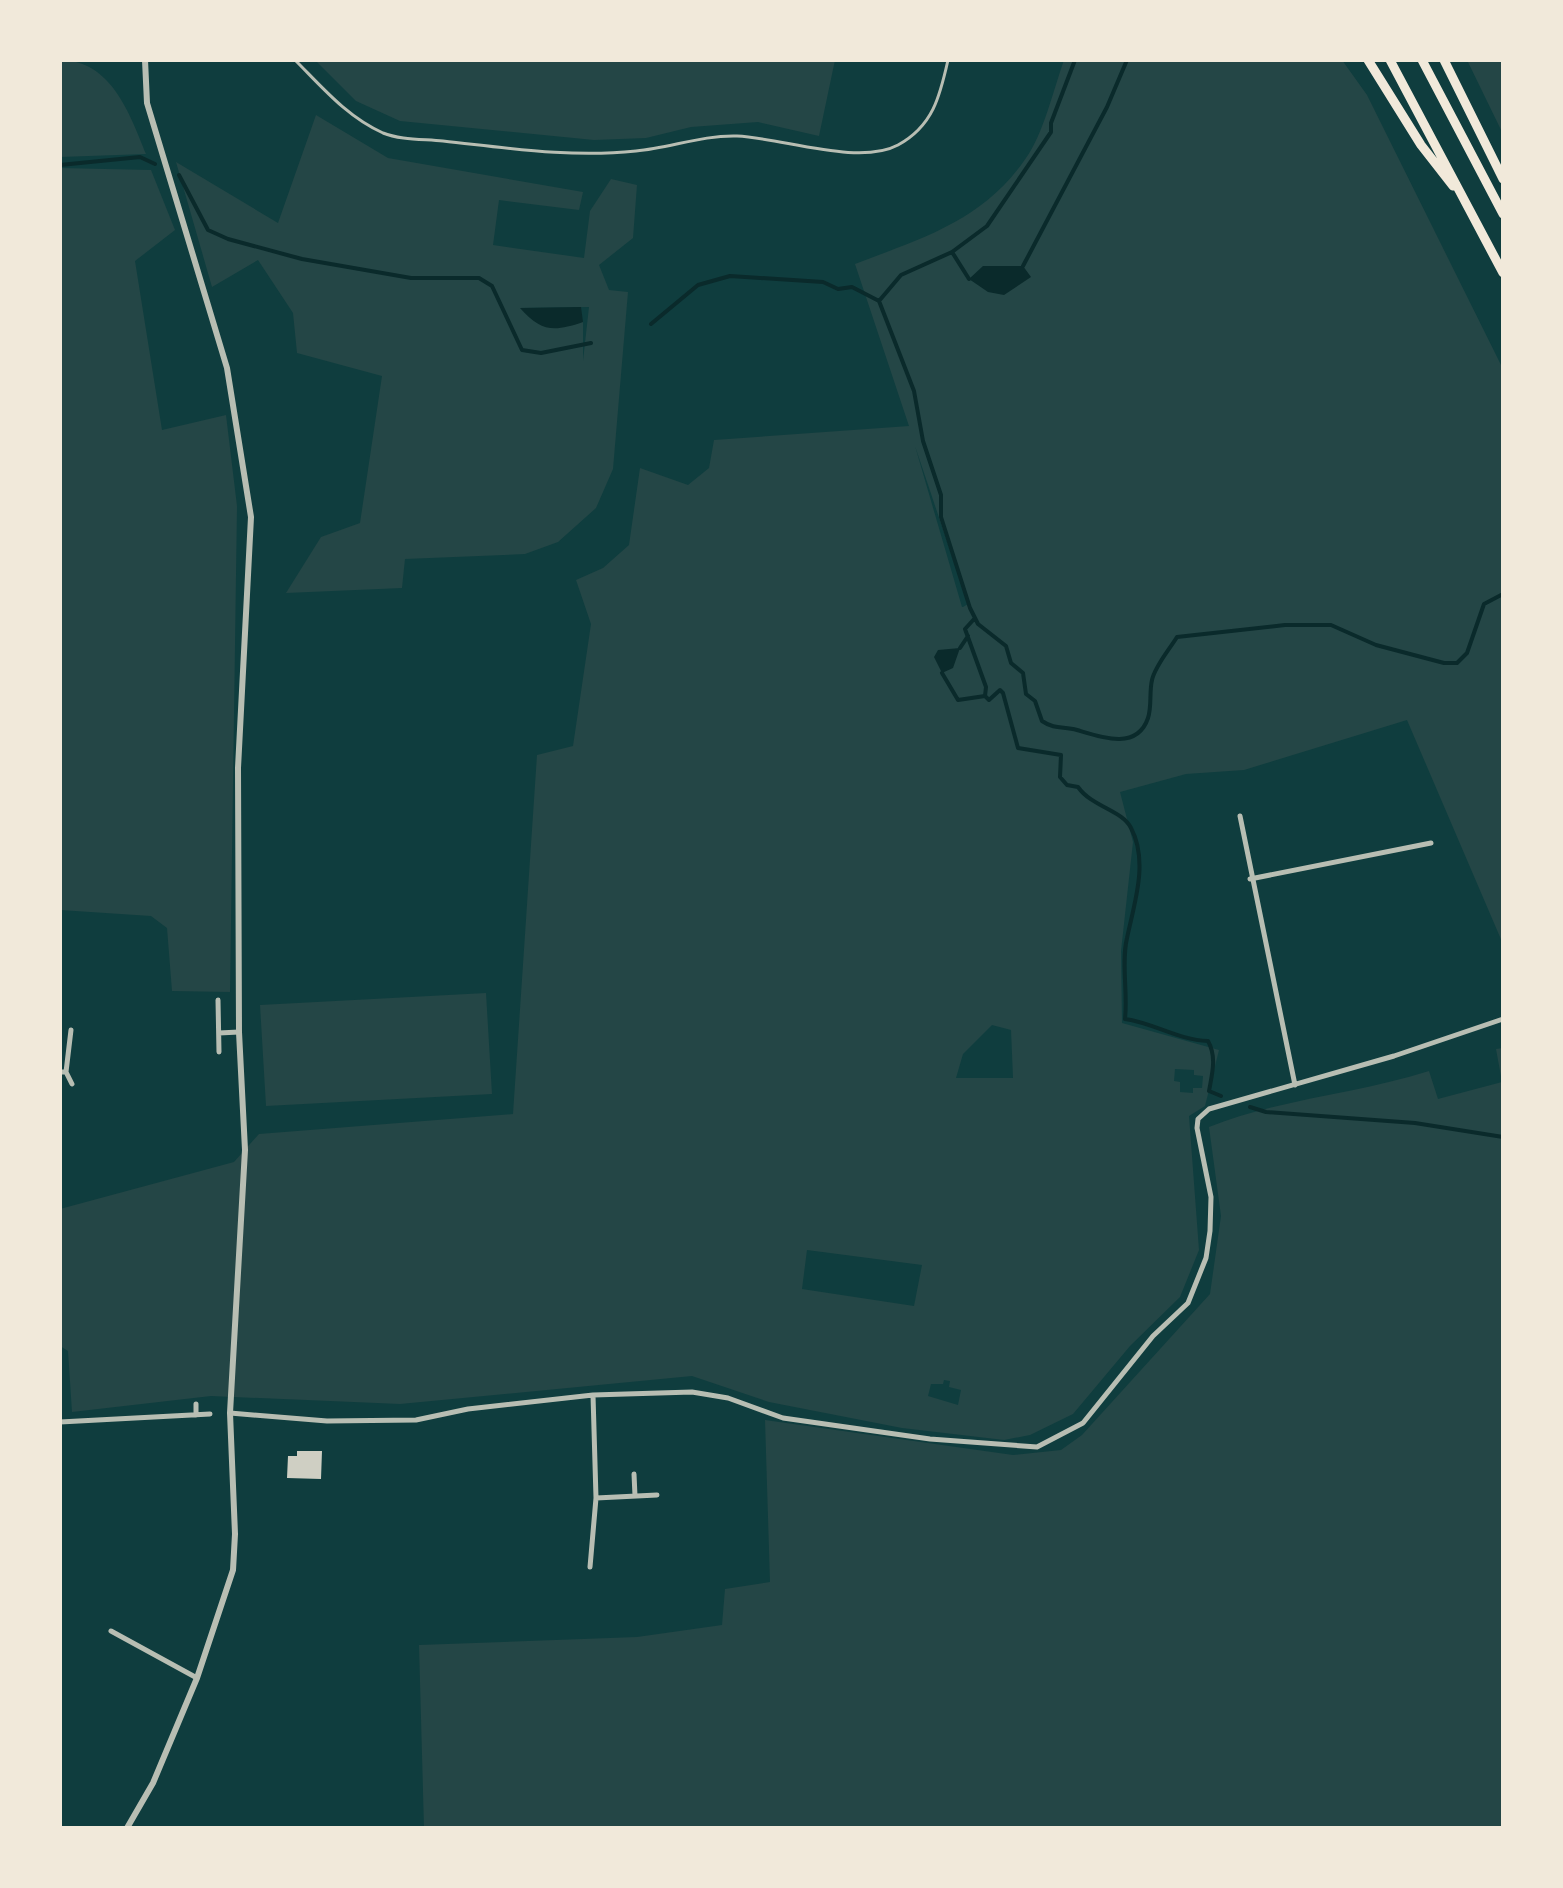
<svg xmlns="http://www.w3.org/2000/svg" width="1563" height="1888" font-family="Overpass,sans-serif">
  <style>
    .green { fill: #244646; fill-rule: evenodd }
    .water { fill: #0a2a2b }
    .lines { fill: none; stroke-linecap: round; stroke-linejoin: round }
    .stream { stroke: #0a2a2b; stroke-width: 4 }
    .building { fill: #cfcfc3 }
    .service { stroke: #b8beb3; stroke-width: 3 }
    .minor { stroke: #b8beb3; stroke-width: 5 }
    .tertiary { stroke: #b8beb3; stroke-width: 6 }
    .motorway { stroke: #f1e9da; stroke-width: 9 }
  </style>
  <rect width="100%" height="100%" fill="#0f3d3e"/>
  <path class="green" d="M 60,60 C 111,60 130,114 146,154 L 60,157 Z
    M 315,60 L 835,60 L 819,136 L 758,122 L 691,127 L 646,138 L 594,140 L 400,121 L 356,101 Z
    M 1064,60 L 1342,60 L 1367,95 L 1503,369 L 1503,944 L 1407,720 L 1244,770 L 1186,774 L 1120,792 L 1133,842 L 1121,951 L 1122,1023 L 1219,1050 L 1205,1106 L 1189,1116 L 1199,1250 L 1180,1297 L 1130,1346 L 1073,1414 L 1030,1435 L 1004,1440 L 902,1428 L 769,1402 L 692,1376 L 400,1404 L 211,1396 L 72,1412 L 68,1351 L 60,1346 L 60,1209 L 234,1162 L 259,1134 L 513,1114 L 537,755 L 573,746 L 591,624 L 576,580 L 603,568 L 629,545 L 640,468 L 688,485 L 709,468 L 714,440 L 909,426 L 855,264 C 922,238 983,221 1026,158 C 1043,135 1054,88 1064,60 ZM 915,446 L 968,604 L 963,607 L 962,607 ZM 992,1025 L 1011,1030 L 1013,1078 L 956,1078 L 963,1054 ZM 1175,1069 L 1194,1070 L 1194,1075 L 1203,1076 L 1202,1088 L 1193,1088 L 1193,1093 L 1180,1092 L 1180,1082 L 1174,1081 ZM 807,1250 L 922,1265 L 914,1306 L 802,1289 ZM 944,1380 L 950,1381 L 949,1387 L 961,1390 L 958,1405 L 928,1396 L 931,1384 L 943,1384 Z
    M 1467,60 L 1503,60 L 1503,134 Z
    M 316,115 L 388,158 L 583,192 L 579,210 L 499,200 L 493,245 L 584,258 L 590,211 L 611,179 L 637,185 L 633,238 L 599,265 L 609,290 L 628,292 L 613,469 L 596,508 L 558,542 L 525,554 L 405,559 L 402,588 L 286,593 L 321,537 L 360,523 L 382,376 L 297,353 L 293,313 L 258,260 L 212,287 L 176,162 L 278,223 ZM 589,307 L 583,361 L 583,322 L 521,308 Z
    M 60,168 L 151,170 L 175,230 L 135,261 L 162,430 L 226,415 L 237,506 L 230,992 L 172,991 L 167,928 L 151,916 L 60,910 Z
    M 486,993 L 492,1094 L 266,1106 L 260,1005 Z
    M 1503,1048 L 1503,1828 L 424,1828 L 419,1645 L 637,1637 L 722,1625 L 725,1589 L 770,1582 L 765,1420 L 1013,1455 L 1061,1450 L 1082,1435 L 1210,1294 L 1221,1216 L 1209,1127 C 1279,1099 1357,1094 1429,1071 L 1438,1099 L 1502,1082 L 1496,1049 Z"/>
  <path class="water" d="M 983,266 L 1023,266 L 1031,277 L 1004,295 L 988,292 L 969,279 Z
    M 581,307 L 583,322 C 554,332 541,332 520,308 Z
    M 960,648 L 953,668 L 942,673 L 934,657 L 938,650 Z"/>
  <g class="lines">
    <path class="stream" d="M 60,165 L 140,157 L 155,164
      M 179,175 L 208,230 L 228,239 L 302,259 L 411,278 L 479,278 L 492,286 L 522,350 L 541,353 L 591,343
      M 952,252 L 969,279
      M 1023,266 L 1107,107 L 1127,60
      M 879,301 L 901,275 L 952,252 L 987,226 L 1051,132 L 1051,123 L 1075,60
      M 651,324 L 698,285 L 730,276 L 823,282 L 838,289 L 852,287 L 879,301 L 914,391 L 923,441 L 941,495 L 941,517 L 970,608 L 978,624 L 1006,646 L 1011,663 L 1023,673 L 1026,694 L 1035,701 L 1042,721 C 1055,730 1064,726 1077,730 C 1100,737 1137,751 1148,718 C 1152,706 1149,693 1152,680 C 1155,666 1169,650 1177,637 L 1285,625 L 1331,625 L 1376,645 L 1444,663 L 1457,663 L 1467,653 L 1484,604 L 1503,594
      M 975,618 L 965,629 L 986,687 L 985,696
      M 960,648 L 968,636
      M 942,673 L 958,700 L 985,696 L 989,700 L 1000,690 L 1003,693 L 1018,748 L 1061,755 L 1060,777 L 1067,785 L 1078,787 C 1092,807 1122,810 1131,828 C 1149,862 1134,904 1127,938 C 1121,963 1128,992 1125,1019 C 1154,1023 1178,1040 1208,1041 C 1217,1057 1212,1074 1209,1091 L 1221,1096
      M 1250,1107 L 1266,1112 L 1415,1123 L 1503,1137"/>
  </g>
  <path class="building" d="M 297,1451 L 322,1451 L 321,1479 L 287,1478 L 288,1456 L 297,1456 Z"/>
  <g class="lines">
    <path class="service" d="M 295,60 C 322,87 347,117 383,133 C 400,140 424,139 443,141 C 508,148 570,158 636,151 C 670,148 702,135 737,136 C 782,138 859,166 898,145 C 933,126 940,96 948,60"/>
    <path class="minor" d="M 1240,816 L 1295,1085
      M 1250,879 L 1431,843
      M 218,1000 L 219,1052
      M 219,1033 L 239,1032
      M 60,1072 L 66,1072 L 71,1030
      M 66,1072 L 72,1084
      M 196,1404 L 196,1415
      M 230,1413 L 327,1421 L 416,1420 L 468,1409 L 593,1395 L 692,1392 L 728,1398 L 783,1418 L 930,1439 L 1037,1447 L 1083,1423 L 1153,1336 L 1188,1303 L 1206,1258 L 1210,1231 L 1211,1197 L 1197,1128 L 1198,1119 L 1209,1109 L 1394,1056 L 1503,1019
      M 60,1422 L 210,1414
      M 634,1474 L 635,1496
      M 596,1498 L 657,1495
      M 590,1567 L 596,1498 L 593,1395
      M 111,1631 L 197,1678"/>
    <path class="tertiary" d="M 127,1828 L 153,1783 L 197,1678 L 233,1570 L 235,1534 L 230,1413 L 245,1150 L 239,1032 L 238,768 L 251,517 L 227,368 L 147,103 L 145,60"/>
    <path class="motorway" d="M 1368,60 L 1421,145 L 1453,186
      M 1390,60 L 1503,273
      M 1422,60 L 1503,214
      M 1444,60 L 1503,179"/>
  </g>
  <rect width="1563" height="1888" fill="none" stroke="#f1e9da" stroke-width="124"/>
</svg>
